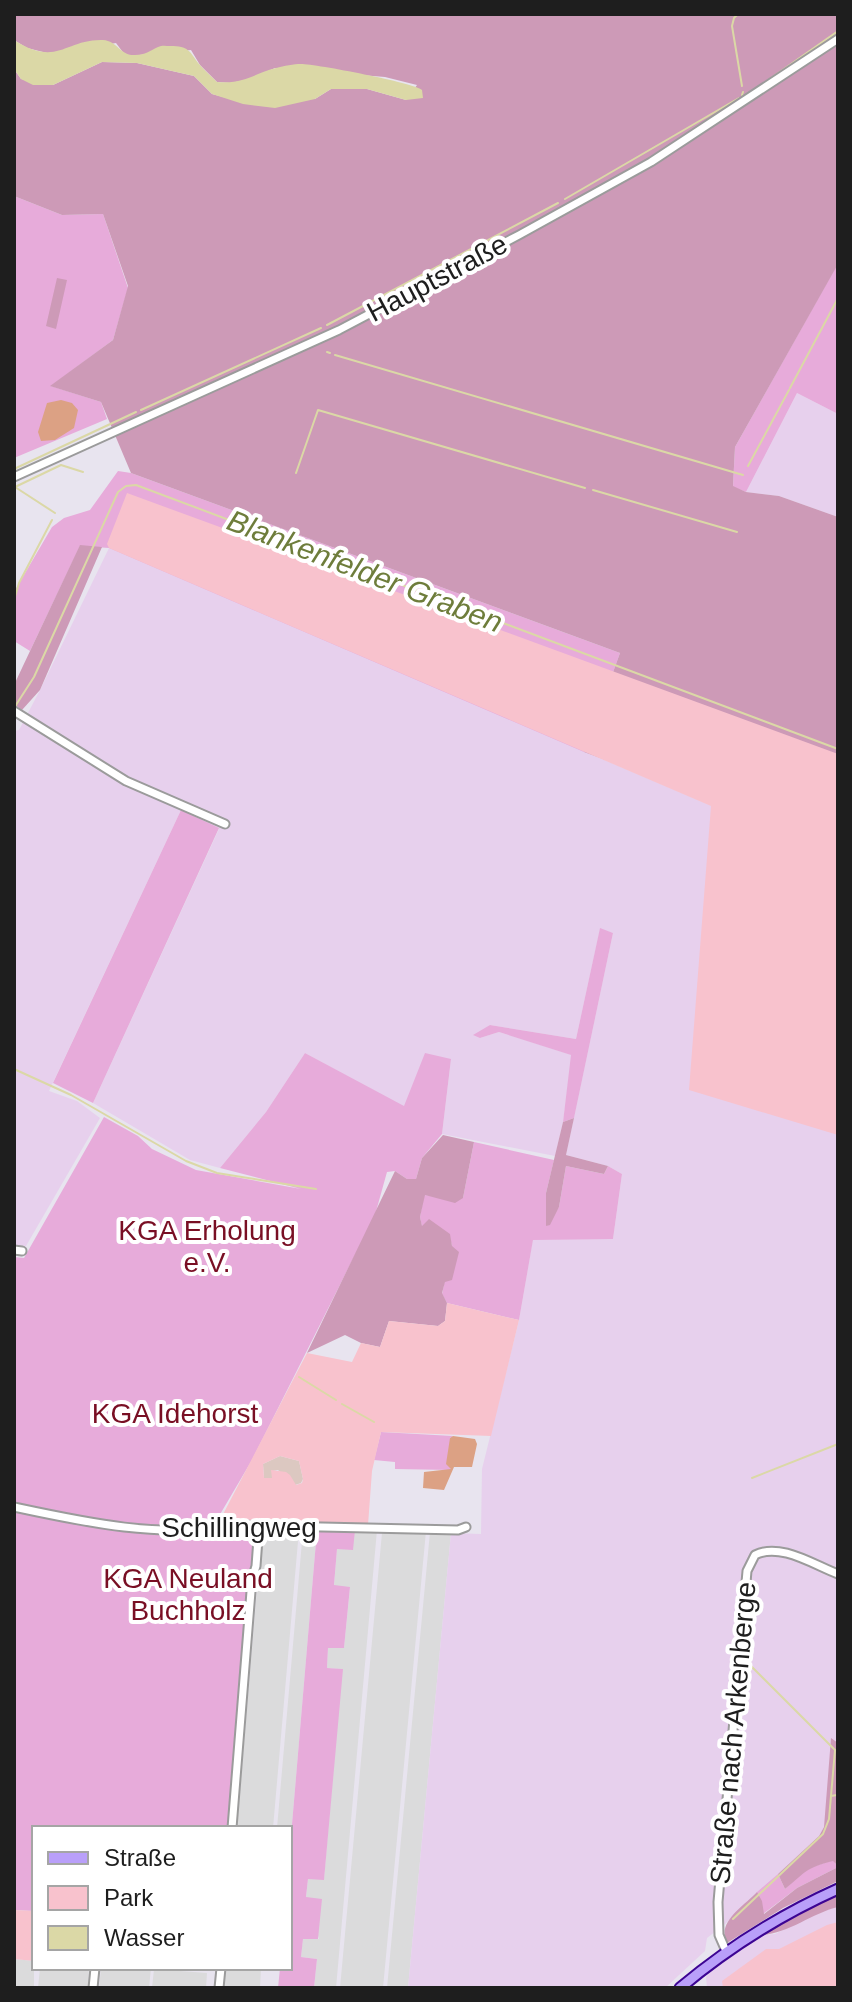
<svg xmlns="http://www.w3.org/2000/svg" width="852" height="2002" font-family="Arial,sans-serif">
  <style>
    .residential { fill: #dbdbdc }
    .farmland { fill: #e7d0ed }
    .grass { fill: #e7abda }
    .forest { fill: #cd9ab7 }
    .wetland { fill: #dcc8c1 }
    .park { fill: #f8c2cd; fill-rule: evenodd }
    .pitch { fill: #dca184 }
    .water { fill: #dbd8a6 }
    .lines { fill: none; stroke-linecap: round; stroke-linejoin: round }
    .stream { stroke: #dbd8a6; stroke-width: 2 }
    .minor-casing { stroke: #9b9b9b; stroke-width: 11 }
    .major-casing { stroke: #3c0493; stroke-width: 13 }
    .minor { stroke: #fff; stroke-width: 7 }
    .major { stroke: #b99ff9; stroke-width: 9 }
    .labels { text-anchor: middle; dominant-baseline: central; stroke-width: 8; stroke-linejoin: round; paint-order: stroke }
    .street-label { font-size: 28px; fill: #1e1e1e; stroke: #fff }
    .park-label { font-size: 28px; fill: #790f24; stroke: #fff }
    .water-label { font-size: 30px; font-style: italic; fill: #6e7d3b; stroke: #fff }
  </style>
  <rect width="100%" height="100%" fill="#e8e4ef"/>
  <path class="residential" d="M 262,1529 L 299,1530 L 273,1828 L 237,1828 Z
    M 303,1530 L 317,1530 L 290,1848 L 290,1828 L 277,1828 Z
    M 355,1530 L 377,1530 L 336,1988 L 314,1988 L 317,1959 L 301,1957 L 303,1938 L 319,1939 L 306,1898 L 308,1879 L 324,1879 L 342,1669 L 327,1668 L 328,1647 L 344,1648 L 350,1588 L 334,1586 L 337,1548 Z
    M 402,1531 L 426,1531 L 383,1988 L 340,1988 L 382,1533 L 401,1534 Z
    M 430,1532 L 451,1533 L 408,1988 L 387,1988 Z
    M 14,1959 L 34,1961 L 34,1988 L 14,1988 Z
    M 40,1968 L 89,1968 L 88,1988 L 38,1988 Z
    M 101,1968 L 151,1968 L 149,1988 L 99,1988 Z
    M 224,1968 L 261,1968 L 260,1988 L 223,1988 Z
    M 154,1969 L 207,1973 L 206,1988 L 152,1988 Z"/>
  <path class="farmland" d="M 797,393 L 838,414 L 838,517 L 779,496 L 746,492 Z
    M 109,548 L 712,806 L 838,846 L 838,1743 L 831,1739 L 826,1819 L 824,1827 L 819,1836 L 724,1925 L 707,1938 L 705,1951 L 665,1988 L 408,1988 L 451,1533 L 481,1534 L 482,1469 L 519,1320 L 533,1239 L 613,1239 L 622,1174 L 608,1166 L 566,1155 L 613,933 L 600,929 L 576,1039 L 490,1025 L 480,1038 L 499,1032 L 572,1055 L 563,1122 L 555,1156 L 442,1134 L 451,1059 L 411,1095 L 404,1107 L 305,1053 L 266,1112 L 220,1168 L 190,1160 L 93,1103 L 219,829 L 181,810 L 49,1091 L 77,1101 L 100,1118 L 26,1246 L 14,1245 L 14,731 L 19,730 L 40,690 Z
    M 838,1907 L 838,1988 L 707,1988 L 706,1977 L 714,1968 L 762,1935 L 775,1934 L 821,1911 Z"/>
  <path class="grass" d="M 14,196 L 62,215 L 103,214 L 128,288 L 113,340 L 51,386 L 101,402 L 107,419 L 14,458 Z
    M 838,263 L 838,414 L 797,393 L 746,492 L 733,487 L 735,447 Z
    M 118,471 L 131,473 L 620,653 L 584,752 L 109,548 L 80,546 L 30,651 L 14,641 L 14,592 L 52,527 L 64,518 L 90,510 Z
    M 181,810 L 219,828 L 93,1103 L 53,1083 Z
    M 600,928 L 613,933 L 574,1118 L 563,1122 L 571,1055 L 499,1032 L 480,1038 L 473,1035 L 490,1025 L 576,1039 Z
    M 305,1053 L 404,1106 L 425,1053 L 451,1059 L 442,1134 L 422,1158 L 416,1179 L 407,1179 L 395,1171 L 387,1172 L 375,1215 L 252,1460 L 212,1528 L 254,1530 L 230,1828 L 34,1828 L 34,1911 L 14,1910 L 14,1257 L 24,1258 L 104,1117 L 138,1136 L 152,1149 L 196,1170 L 301,1189 L 220,1168 L 266,1112 Z
    M 474,1142 L 554,1160 L 546,1193 L 546,1226 L 559,1207 L 566,1166 L 604,1174 L 608,1166 L 622,1174 L 613,1239 L 533,1240 L 519,1320 L 447,1303 L 442,1294 L 452,1246 L 449,1234 L 440,1229 L 422,1227 L 420,1217 L 424,1195 L 463,1198 Z
    M 381,1432 L 453,1436 L 450,1438 L 451,1470 L 395,1469 L 395,1462 L 374,1460 Z
    M 317,1530 L 355,1530 L 353,1550 L 337,1549 L 334,1585 L 350,1587 L 344,1648 L 328,1648 L 327,1668 L 343,1669 L 324,1880 L 308,1879 L 306,1897 L 322,1899 L 318,1939 L 303,1939 L 301,1957 L 317,1959 L 314,1988 L 278,1988 L 280,1968 L 290,1968 L 290,1848 Z
    M 833,1860 L 838,1867 L 797,1888 L 763,1914 L 757,1892 L 778,1874 L 785,1889 L 806,1869 Z"/>
  <path class="forest" d="M 14,14 L 838,14 L 838,264 L 735,447 L 733,486 L 746,492 L 779,496 L 838,517 L 838,846 L 584,752 L 620,653 L 131,473 L 101,402 L 50,386 L 113,340 L 128,286 L 103,214 L 62,215 L 14,196 L 14,69 L 21,79 L 53,85 L 102,62 L 137,63 L 194,76 L 212,94 L 227,98 L 315,99 L 331,89 L 367,89 L 406,100 L 417,85 L 385,77 L 275,68 L 250,79 L 231,83 L 217,82 L 200,65 L 191,50 L 129,56 L 125,55 L 116,43 L 51,54 L 27,48 L 14,40 Z
    M 57,278 L 67,280 L 56,329 L 46,326 Z
    M 80,545 L 102,547 L 40,690 L 22,710 L 14,704 L 14,685 Z
    M 574,1118 L 566,1155 L 608,1166 L 604,1174 L 566,1166 L 559,1207 L 550,1225 L 546,1226 L 546,1193 L 563,1122 Z
    M 443,1135 L 474,1142 L 463,1198 L 455,1203 L 425,1195 L 420,1217 L 422,1226 L 429,1219 L 450,1234 L 452,1246 L 459,1252 L 452,1280 L 445,1282 L 442,1293 L 447,1303 L 445,1321 L 438,1326 L 389,1321 L 380,1347 L 361,1343 L 345,1335 L 307,1353 L 395,1171 L 407,1179 L 416,1179 L 422,1158 Z
    M 831,1738 L 838,1743 L 838,1866 L 833,1861 C 805,1868 806,1872 785,1889 L 778,1874 L 819,1836 L 824,1827 Z
    M 838,1867 L 838,1881 L 783,1908 L 727,1943 C 716,1922 744,1906 757,1892 L 762,1901 L 764,1914 L 797,1888 Z
    M 838,1894 L 838,1907 C 812,1913 788,1934 761,1935 Z"/>
  <path class="wetland" d="M 280,1456 L 299,1461 L 303,1479 L 301,1483 L 295,1485 L 278,1470 L 272,1471 L 273,1478 L 264,1478 L 263,1464 Z"/>
  <path class="park" d="M 127,493 L 838,754 L 838,1135 L 689,1090 L 711,806 L 109,548 L 107,544 Z
    M 447,1303 L 519,1320 L 491,1436 L 381,1432 L 372,1471 L 368,1525 L 230,1519 L 219,1522 L 307,1353 L 352,1362 L 361,1343 L 380,1347 L 389,1321 L 438,1326 L 445,1321 ZM 280,1456 L 299,1461 L 303,1479 L 302,1483 L 296,1485 L 290,1475 L 286,1472 L 271,1470 L 272,1478 L 264,1478 L 263,1464 Z
    M 14,1910 L 34,1911 L 34,1961 L 14,1959 Z
    M 838,1922 L 838,1988 L 723,1988 L 722,1981 L 766,1949 L 779,1949 L 827,1925 Z"/>
  <path class="pitch" d="M 61,400 L 72,403 L 78,410 L 74,428 L 55,440 L 41,441 L 38,432 L 47,403 Z
    M 453,1436 L 475,1439 L 477,1444 L 472,1467 L 454,1467 L 444,1490 L 423,1488 L 424,1472 L 451,1469 L 446,1464 L 450,1438 Z"/>
  <path class="water" d="M 14,40 C 58,68 64,39 103,40 C 118,41 120,56 135,55 C 146,55 149,51 158,47 C 162,45 166,46 170,46 C 189,46 189,51 199,64 C 204,70 211,76 217,82 C 246,84 252,74 276,68 C 284,66 294,64 301,64 C 316,64 415,83 422,90 L 423,98 L 406,100 L 367,89 L 331,89 L 315,99 L 275,108 L 243,104 L 212,94 L 194,76 L 137,63 L 102,62 L 53,85 L 33,85 L 21,79 L 14,69 Z"/>
  <g class="lines">
    <path class="stream" d="M 738,14 L 734,18 L 732,26 L 742,86
      M 760,86 L 838,31
      M 742,95 L 743,92
      M 565,199 L 739,98
      M 327,325 L 558,203
      M 327,352 L 330,353
      M 335,355 L 743,475
      M 790,388 L 838,298
      M 141,410 L 321,328
      M 748,466 L 789,390
      M 14,469 L 136,412
      M 296,473 L 318,410 L 585,488
      M 593,490 L 737,532
      M 55,513 L 15,487 L 61,465 L 83,472
      M 14,600 L 19,583 L 52,520
      M 14,708 L 34,677 L 118,492 L 126,486 L 136,485 L 838,749
      M 14,1069 L 71,1095 L 186,1161 L 217,1173 L 316,1189
      M 299,1377 L 336,1400
      M 342,1404 L 374,1422
      M 752,1478 L 838,1444
      M 831,1796 L 837,1795
      M 733,1919 L 823,1834 L 829,1819 L 835,1750 L 748,1663"/>
    <defs>
      <path id="minor" d="M 14,477 L 339,330 L 519,235 L 651,162 L 838,39
        M 14,711 L 126,781 L 225,824
        M 14,1250 L 22,1251
        M 14,1507 C 84,1522 161,1539 231,1525 L 458,1530 L 466,1527
        M 232,1828 L 252,1579 L 256,1566 L 259,1525
        M 726,1951 L 719,1935 L 718,1902 L 747,1571 L 755,1555 C 780,1542 814,1565 838,1574
        M 93,1988 L 95,1968
        M 219,1988 L 221,1968"/>
      <path id="major" d="M 680,1988 C 729,1947 780,1915 838,1889"/>
    </defs>
    <use href="#minor" class="minor-casing"/>
    <use href="#major" class="major-casing"/>
    <use href="#minor" class="minor"/>
    <use href="#major" class="major"/>
  </g>
  <g class="labels">
    <g class="street-label">
      <text transform="translate(437 278) rotate(-28)">Hauptstraße</text>
      <text x="239" y="1527">Schillingweg</text>
      <text transform="translate(733 1733) rotate(-85)">Straße nach Arkenberge</text>
    </g>
    <g class="park-label">
      <text x="207" y="1230">KGA Erholung<tspan x="207" dy="32">e.V.</tspan></text>
      <text x="175" y="1413">KGA Idehorst</text>
      <text x="188" y="1578">KGA Neuland<tspan x="188" dy="32">Buchholz</tspan></text>
    </g>
    <g class="water-label">
      <text transform="translate(365 571) rotate(21)">Blankenfelder Graben</text>
    </g>
  </g>
  <rect width="852" height="2002" fill="none" stroke="#1e1e1e" stroke-width="32"/>
  <rect x="32" y="1826" width="260" height="144" fill="#ffffff" stroke="#a5a5a5" stroke-width="2"/>
  <rect x="48" y="1852" width="40" height="12" fill="#b99ff9" stroke="#a5a5a5" stroke-width="2"/>
  <text x="104" y="1866" font-size="24" fill="#1e1e1e">Straße</text>
  <rect x="48" y="1886" width="40" height="24" fill="#f8c2cd" stroke="#a5a5a5" stroke-width="2"/>
  <text x="104" y="1906" font-size="24" fill="#1e1e1e">Park</text>
  <rect x="48" y="1926" width="40" height="24" fill="#dbd8a6" stroke="#a5a5a5" stroke-width="2"/>
  <text x="104" y="1946" font-size="24" fill="#1e1e1e">Wasser</text>
</svg>
